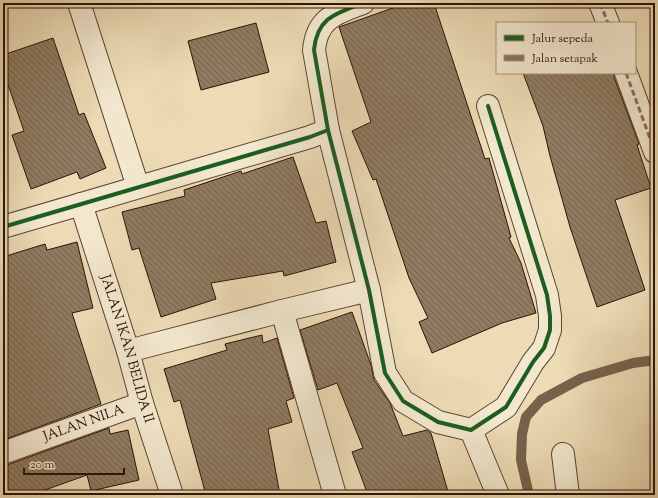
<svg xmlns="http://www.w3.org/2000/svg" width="658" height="498" font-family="'Sorts Mill Goudy',serif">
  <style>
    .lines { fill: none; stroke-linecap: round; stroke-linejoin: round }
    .stream { stroke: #77624c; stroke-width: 10 }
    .building { fill: url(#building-back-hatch); stroke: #2b1307 }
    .minor-casing { stroke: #5b4532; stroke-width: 24 }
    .minor { stroke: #f3e8cf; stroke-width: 22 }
    .quiet { stroke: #8d6e63; stroke-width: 3; stroke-dasharray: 6 3; stroke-linecap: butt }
    .cycleway-casing { stroke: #f3e8cf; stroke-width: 6 }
    .cycleway { stroke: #1b5e20; stroke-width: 4 }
    .labels { text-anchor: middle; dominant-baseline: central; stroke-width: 4; stroke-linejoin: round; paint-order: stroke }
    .street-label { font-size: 14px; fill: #2b1307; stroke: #f3e8cf }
  </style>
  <defs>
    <pattern id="building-back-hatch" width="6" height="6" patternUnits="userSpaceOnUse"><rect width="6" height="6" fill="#8f7b61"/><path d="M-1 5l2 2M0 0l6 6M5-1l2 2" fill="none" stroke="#75644e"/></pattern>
  </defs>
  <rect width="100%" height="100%" fill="#ecdbb5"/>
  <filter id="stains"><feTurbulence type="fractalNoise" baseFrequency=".005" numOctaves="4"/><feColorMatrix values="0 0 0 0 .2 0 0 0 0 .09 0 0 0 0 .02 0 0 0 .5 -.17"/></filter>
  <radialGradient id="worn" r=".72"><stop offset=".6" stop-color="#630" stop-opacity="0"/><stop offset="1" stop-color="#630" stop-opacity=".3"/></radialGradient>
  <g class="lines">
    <path class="stream" d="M 529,495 L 521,460 L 522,434 L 526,417 L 541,400 L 582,378 L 633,363 L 655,360"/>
  </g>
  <path class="building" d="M 407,3 L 434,3 L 485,159 L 489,158 L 511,237 L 509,238 L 521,263 L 536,313 L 502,323 L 432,353 L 419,322 L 428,318 L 409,278 L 376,179 L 373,180 L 352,131 L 371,122 L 339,27 Z
    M 256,23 L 269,72 L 201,90 L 188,41 Z
    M 53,38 L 79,115 L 84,113 L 106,168 L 80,179 L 77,172 L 31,189 L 12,135 L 24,131 L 3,70 L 3,55 Z
    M 523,73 L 614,73 L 614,77 L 639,144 L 637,145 L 651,188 L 615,200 L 645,290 L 597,307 L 570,227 L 550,156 L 543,126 Z
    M 293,157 L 316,223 L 326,221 L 336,262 L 284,276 L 283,271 L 211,283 L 216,299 L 161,317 L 139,248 L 132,250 L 122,212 L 185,196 L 184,190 L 241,171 L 242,174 Z
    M 77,242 L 93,308 L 72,313 L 101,404 L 3,440 L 3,257 L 45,244 L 47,250 Z
    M 352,312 L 371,365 L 374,380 L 390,403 L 403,436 L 427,430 L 431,433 L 449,495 L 368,495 L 352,452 L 363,448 L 337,383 L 318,390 L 300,330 Z
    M 262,335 L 263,343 L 277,338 L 294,398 L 286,401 L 292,422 L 268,429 L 280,495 L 206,495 L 180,400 L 174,402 L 164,369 L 227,350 L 225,344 Z
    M 109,428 L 110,434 L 128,430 L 139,480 L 91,491 L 87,475 L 31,495 L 3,495 L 3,465 L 7,465 Z"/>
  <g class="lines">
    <defs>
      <g id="minor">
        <path d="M 79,3 L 138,187"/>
        <path d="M 363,3 C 337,13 317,17 314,50 L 328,130 L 369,290 L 385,373 L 403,401 L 438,422 L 471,430 L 506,407 L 533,362 L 544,348 L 550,330 L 550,316 L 547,295 L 488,106"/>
        <path d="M 600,3 L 608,23"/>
        <path d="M 626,73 L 655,152"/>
        <path id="s1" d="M 81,204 L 128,351 L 142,403 L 172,495"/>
        <path d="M 3,227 L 310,137 L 328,130"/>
        <path d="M 282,311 L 335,495"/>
        <path d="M 128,351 L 282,311 L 369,290"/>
        <path d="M 471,430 L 498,495"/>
        <path id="s2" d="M 3,453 L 142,403"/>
        <path d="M 563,454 L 568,495"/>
      </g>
    </defs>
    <use href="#minor" class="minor-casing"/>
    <use href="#minor" class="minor"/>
    <path class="quiet" d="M 600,3 L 608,23
      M 626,73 L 655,152"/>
    <defs>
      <path id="cycleway" d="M 363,3 C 337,13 317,17 314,50 L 328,130 L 369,290 L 385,373 L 403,401 L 438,422 L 471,430 L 506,407 L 533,362 L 544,348 L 550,330 L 550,316 L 547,295 L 488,106
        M 3,227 L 310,137 L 328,130"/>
    </defs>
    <use href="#cycleway" class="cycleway-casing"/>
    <use href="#cycleway" class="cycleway"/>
  </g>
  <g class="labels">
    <g class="street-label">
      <text stroke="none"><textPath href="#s1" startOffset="152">JALAN IKAN BELIDA II</textPath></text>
      <text stroke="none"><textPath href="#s2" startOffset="86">JALAN NILA</textPath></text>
    </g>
  </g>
  <rect width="658" height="498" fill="none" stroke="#ecdbb5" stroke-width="16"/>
  <rect x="4" y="4" width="650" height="490" fill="none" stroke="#2b1307" stroke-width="2"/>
  <rect x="8" y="8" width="642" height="482" fill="none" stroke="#2b1307"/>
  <rect x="496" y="22" width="140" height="52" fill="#f3e8cf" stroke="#a3937f"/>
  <rect x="504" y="35" width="20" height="6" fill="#1b5e20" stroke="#a3937f"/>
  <text x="532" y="42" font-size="12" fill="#2b1307">Jalur sepeda</text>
  <rect x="504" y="55" width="20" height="6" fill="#8d6e63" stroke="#a3937f"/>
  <text x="532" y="62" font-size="12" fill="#2b1307">Jalan setapak</text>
  <path d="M24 468v6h100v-6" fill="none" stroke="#2b1307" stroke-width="2"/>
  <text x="30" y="468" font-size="12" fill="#2b1307" stroke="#f3e8cf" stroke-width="3" paint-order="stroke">20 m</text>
  <rect width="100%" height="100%" filter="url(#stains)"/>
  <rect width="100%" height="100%" fill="url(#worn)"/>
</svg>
